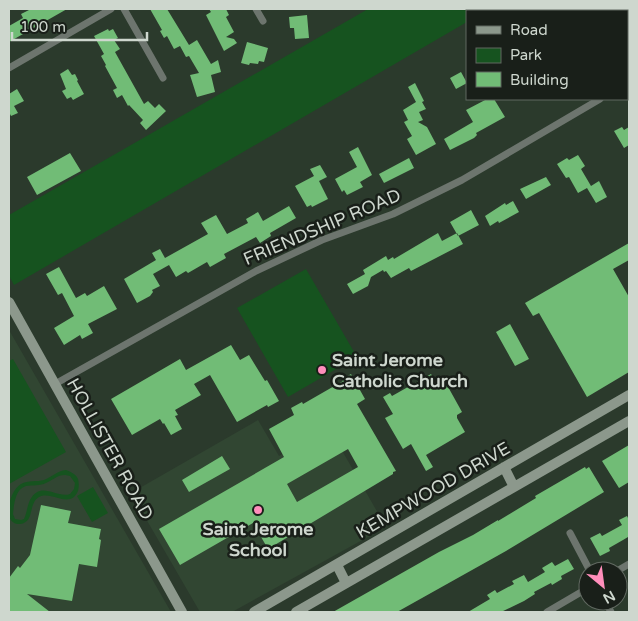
<svg xmlns="http://www.w3.org/2000/svg" width="638" height="621" font-family="'Varela Round',sans-serif">
  <style>
    .built { fill: #314632 }
    .green { fill: #16531f; fill-rule: evenodd }
    .building { fill: #71bc76; fill-rule: evenodd }
    .lines { fill: none; stroke-linecap: round; stroke-linejoin: round }
    .street { stroke: #6d756e; stroke-width: 7 }
    .secondary { stroke: #8c988c; stroke-width: 10 }
    .poi-dot { fill: #ff8ebb; stroke: #191f19; stroke-width: 2 }
    .labels { text-anchor: middle; dominant-baseline: central; stroke-width: 5; stroke-linejoin: round; paint-order: stroke }
    .street-label { font-size: 18px; fill: #ced7ce; stroke: #191f19 }
    .poi-label { font-size: 18px; font-weight: bold; fill: #ced7ce; stroke: #191f19; text-anchor: start }
  </style>
  <rect width="100%" height="100%" fill="#2b3a2c"/>
  <path class="built" d="M 9,330 L 171,612 L 9,612 Z
    M 258,420 L 279,456 L 329,428 L 386,527 L 232,612 L 200,612 L 131,493 Z"/>
  <path class="green" d="M 368,9 L 490,9 L 486,11 L 467,11 L 467,22 L 14,285 L 9,276 L 9,215 Z
    M 306,269 L 357,357 L 288,397 L 237,308 Z
    M 13,359 L 66,452 L 9,484 L 9,361 Z
    M 66,470 C 71,472 76,474 78,479 C 79,483 79,487 78,491 C 70,510 52,490 39,497 C 27,504 36,525 17,524 C 13,523 10,520 9,516 C 7,506 12,489 21,484 C 28,480 37,482 44,480 C 52,477 57,471 66,470 ZM 65,475 L 70,476 L 75,483 L 74,489 L 70,494 C 57,499 41,480 30,500 C 27,506 27,513 24,519 L 21,520 L 15,519 L 13,514 C 14,505 15,489 26,486 C 33,485 40,486 46,483 C 53,480 57,475 65,475 Z
    M 93,487 L 108,513 L 92,522 L 77,496 Z"/>
  <path class="building" d="M 31,9 L 67,9 L 9,42 L 9,26 L 23,18 L 21,14 Z
    M 150,9 L 167,9 L 189,45 L 197,40 L 211,64 L 218,60 L 221,72 L 211,75 L 215,92 L 197,97 L 190,75 L 199,73 L 189,56 L 186,57 L 180,46 L 174,49 L 167,36 L 164,38 L 160,31 L 162,30 Z
    M 209,9 L 226,9 L 229,15 L 226,17 L 234,32 L 226,37 L 234,39 L 237,43 L 224,51 L 206,15 L 211,12 Z
    M 307,15 L 309,38 L 295,39 L 294,28 L 290,28 L 289,17 Z
    M 108,29 L 109,31 L 113,29 L 118,38 L 114,40 L 120,49 L 115,52 L 144,104 L 148,101 L 155,108 L 159,104 L 166,111 L 146,130 L 140,123 L 143,120 L 129,105 L 128,106 L 122,95 L 117,98 L 113,90 L 117,88 L 105,66 L 106,65 L 101,56 L 104,54 L 94,36 Z
    M 247,42 L 268,48 L 264,62 L 259,61 L 258,64 L 250,63 L 249,65 L 241,63 Z
    M 68,69 L 72,75 L 75,74 L 78,80 L 77,81 L 84,94 L 73,100 L 71,97 L 67,99 L 62,91 L 66,89 L 60,74 Z
    M 461,72 L 467,83 L 456,89 L 450,78 Z
    M 415,83 L 424,101 L 422,102 L 426,109 L 419,112 L 423,120 L 418,122 L 427,127 L 436,144 L 416,155 L 407,139 L 412,136 L 404,122 L 408,120 L 403,110 L 416,102 L 408,87 Z
    M 17,89 L 24,101 L 14,106 L 18,113 L 11,116 L 9,112 L 9,94 Z
    M 487,99 L 494,99 L 505,117 L 476,133 L 477,135 L 474,138 L 450,150 L 444,139 L 473,122 L 466,110 Z
    M 622,127 L 624,130 L 629,127 L 629,145 L 624,148 L 614,131 Z
    M 358,147 L 372,175 L 360,182 L 363,187 L 347,195 L 344,190 L 342,192 L 335,179 L 357,167 L 349,152 Z
    M 70,153 L 81,171 L 37,195 L 27,177 Z
    M 578,155 L 585,166 L 581,169 L 591,186 L 599,181 L 607,197 L 596,203 L 587,188 L 578,193 L 569,177 L 566,178 L 557,164 L 567,158 L 569,160 Z
    M 409,158 L 414,168 L 384,183 L 379,174 Z
    M 320,165 L 327,177 L 319,181 L 328,199 L 312,207 L 311,205 L 307,207 L 295,186 L 314,176 L 310,169 Z
    M 546,177 L 551,185 L 526,199 L 520,189 Z
    M 513,201 L 519,212 L 499,223 L 498,221 L 490,226 L 485,216 L 505,203 L 506,205 Z
    M 289,206 L 296,218 L 270,233 L 271,236 L 260,243 L 256,237 L 224,254 L 226,258 L 210,267 L 207,262 L 188,273 L 186,271 L 176,277 L 169,265 L 153,274 L 160,286 L 152,290 L 153,292 L 150,296 L 137,303 L 124,279 L 156,260 L 152,253 L 160,249 L 165,258 L 208,234 L 201,223 L 216,215 L 227,234 L 248,223 L 246,219 L 258,212 L 263,221 Z
    M 471,210 L 479,225 L 458,236 L 450,222 Z
    M 438,233 L 442,241 L 457,233 L 463,244 L 411,271 L 409,268 L 391,278 L 386,271 L 384,272 L 383,270 L 371,277 L 368,286 L 353,294 L 347,284 L 365,274 L 363,270 L 386,256 L 388,260 L 393,257 L 394,259 Z
    M 629,243 L 629,260 L 613,269 L 629,297 L 629,372 L 587,397 L 539,313 L 533,316 L 525,303 Z
    M 59,267 L 76,298 L 85,293 L 87,296 L 104,286 L 117,309 L 88,324 L 93,333 L 82,339 L 80,335 L 64,345 L 54,328 L 74,316 L 62,293 L 58,295 L 46,274 Z
    M 510,324 L 529,359 L 515,366 L 496,332 Z
    M 231,345 L 240,360 L 249,355 L 265,381 L 267,380 L 279,401 L 268,407 L 267,405 L 237,422 L 210,375 L 194,384 L 201,395 L 175,410 L 178,415 L 175,416 L 182,429 L 171,435 L 164,423 L 163,424 L 160,419 L 132,435 L 111,399 L 180,359 L 186,370 Z
    M 351,374 L 365,399 L 357,404 L 396,471 L 393,472 L 393,474 L 268,549 L 253,523 L 180,565 L 159,529 L 284,457 L 269,429 L 294,415 L 291,408 L 302,402 L 303,404 L 343,381 L 342,379 ZM 348,449 L 358,467 L 297,502 L 287,484 Z
    M 431,374 L 439,387 L 441,387 L 442,388 L 447,385 L 462,412 L 457,415 L 457,418 L 465,432 L 426,455 L 433,467 L 426,471 L 411,444 L 403,449 L 385,418 L 393,414 L 383,397 L 390,393 L 392,396 Z
    M 629,445 L 629,482 L 619,488 L 602,461 Z
    M 222,456 L 230,469 L 189,492 L 182,480 Z
    M 585,467 L 586,469 L 589,467 L 604,492 L 506,551 L 397,612 L 333,612 L 439,552 L 473,535 L 498,520 L 498,521 L 536,498 L 535,496 Z
    M 41,505 L 71,511 L 68,523 L 101,529 L 99,539 L 101,540 L 97,567 L 79,564 L 72,601 L 27,594 L 50,612 L 9,612 L 9,578 L 18,566 L 20,568 L 30,555 Z
    M 627,516 L 629,520 L 629,539 L 628,537 L 623,540 L 609,548 L 610,551 L 600,556 L 590,538 L 600,533 L 602,536 L 622,525 L 619,520 Z
    M 568,559 L 574,569 L 561,576 L 562,579 L 552,585 L 551,583 L 534,592 L 535,594 L 524,601 L 501,612 L 468,612 L 490,599 L 487,595 L 495,590 L 497,593 L 514,584 L 512,581 L 524,575 L 528,582 L 545,572 L 542,568 L 552,562 L 555,566 Z"/>
  <g class="lines">
    <path class="street" d="M 124,9 L 163,78
      M 256,9 L 263,21
      M 9,68 L 111,9
      M 627,84 L 629,82
      M 55,384 L 256,271 L 322,240 L 393,214 L 462,180 L 600,99
      M 570,533 L 590,571
      M 617,571 L 629,564
      M 605,601 L 611,612
      M 547,612 L 588,588"/>
    <path class="secondary" d="M 9,302 L 182,612
      M 504,467 L 514,487
      M 337,565 L 346,583
      M 254,612 L 629,395
      M 296,612 L 629,421"/>
  </g>
  <g class="poi-dot">
    <circle cx="322" cy="370" r="5"/>
    <circle cx="258" cy="510" r="5"/>
  </g>
  <g class="labels">
    <g class="street-label">
      <text transform="translate(322 227) rotate(-23)">FRIENDSHIP ROAD</text>
      <text transform="translate(110 449) rotate(61)">HOLLISTER ROAD</text>
      <text transform="translate(433 490) rotate(-30)">KEMPWOOD DRIVE</text>
    </g>
    <g class="poi-label">
      <text x="332" y="360">Saint Jerome<tspan x="332" dy="21">Catholic Church</tspan></text>
      <text x="258" y="529" text-anchor="middle">Saint Jerome<tspan x="258" dy="21">School</tspan></text>
    </g>
  </g>
  <rect width="638" height="621" fill="none" stroke="#ced7ce" stroke-width="20"/>
  <rect x="466" y="10" width="162" height="90" fill="#191f19" stroke="#616961"/>
  <rect x="476" y="26" width="25" height="8" fill="#8c988c" stroke="#616961"/>
  <text x="510" y="35" font-size="15" fill="#ced7ce">Road</text>
  <rect x="476" y="48" width="25" height="15" fill="#16531f" stroke="#616961"/>
  <text x="510" y="60" font-size="15" fill="#ced7ce">Park</text>
  <rect x="476" y="72" width="25" height="15" fill="#71bc76" stroke="#616961"/>
  <text x="510" y="85" font-size="15" fill="#ced7ce">Building</text>
  <g transform="translate(603 586) rotate(151)"><circle r="24" fill="#191f19" stroke="#616961"/>
  <path d="M0-4L9 19L0 12L-9 19Z" fill="#ff8ebb"/>
  <text y="-8" font-size="14" font-weight="bold" text-anchor="middle" fill="#ced7ce">N</text>
  </g>
  <path d="M12 32v8h135v-8" fill="none" stroke="#ced7ce" stroke-width="2.5"/>
  <text x="20" y="32" font-size="15" fill="#ced7ce" stroke="#191f19" stroke-width="4" paint-order="stroke">100 m</text>
</svg>
